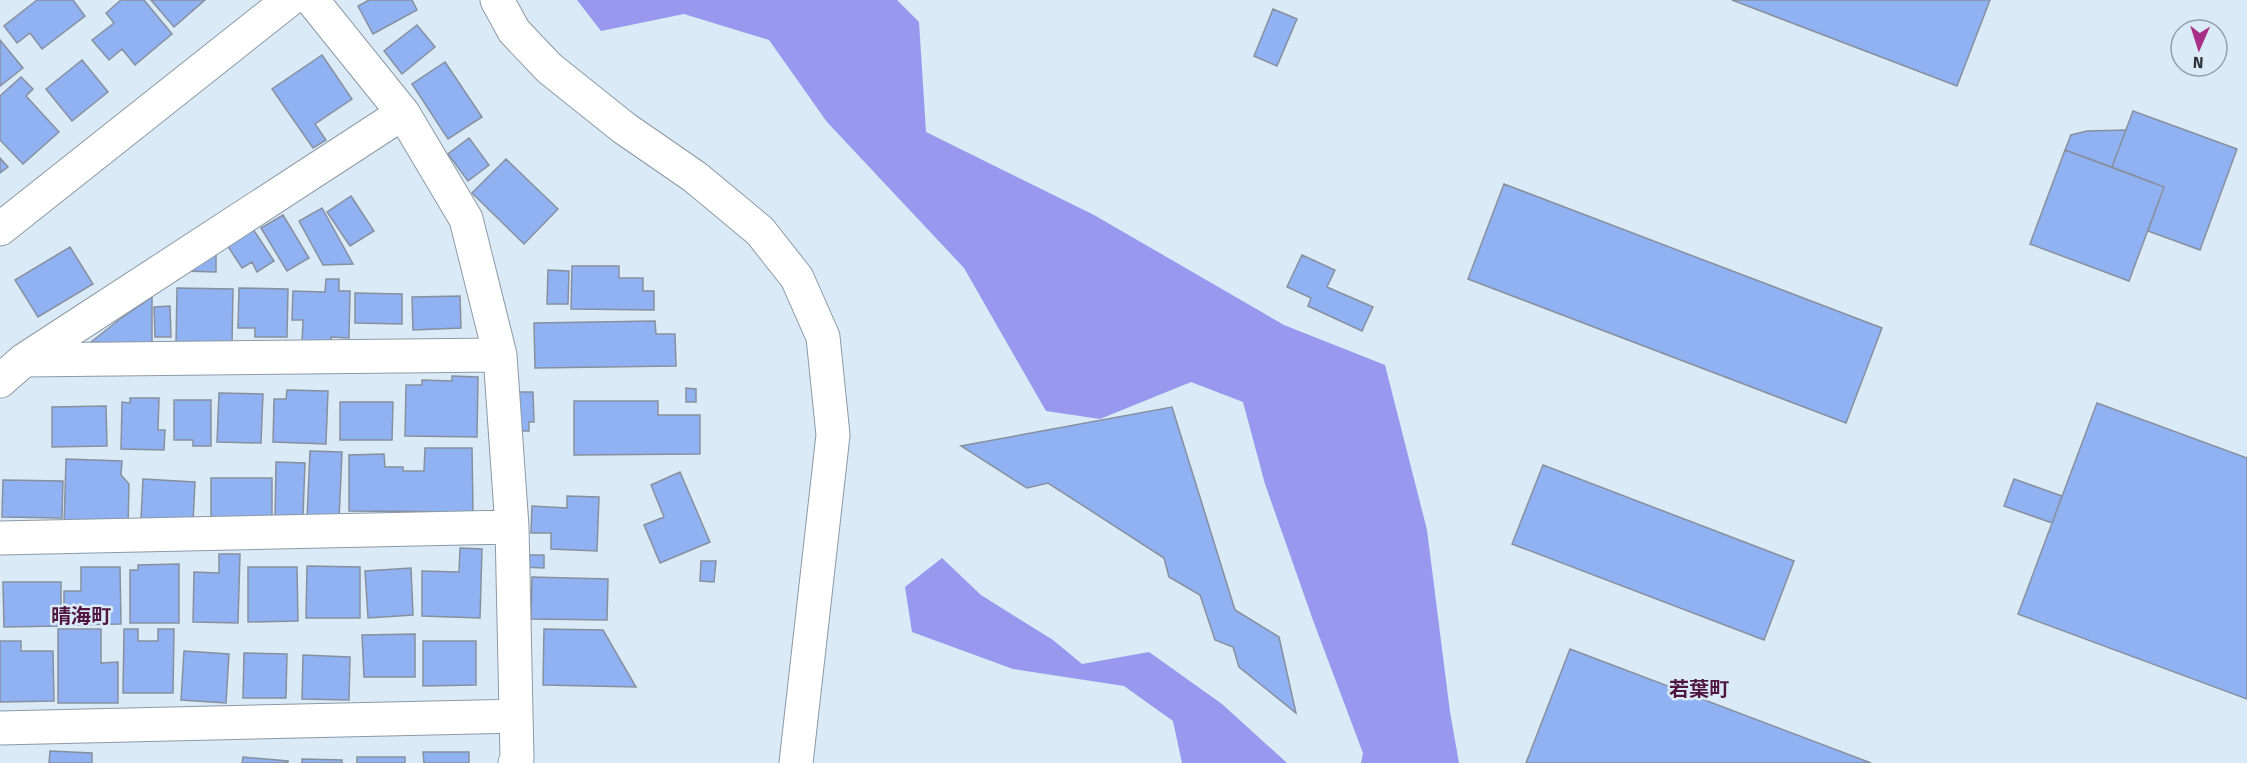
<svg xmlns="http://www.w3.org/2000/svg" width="2247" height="763" font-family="'Fira Sans','Noto Sans JP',sans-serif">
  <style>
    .forest { fill: #9898ef }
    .building { fill: #90b1f2; stroke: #88909f; stroke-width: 1.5 }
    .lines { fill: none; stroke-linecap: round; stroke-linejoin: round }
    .minor-casing { stroke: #8c9aa6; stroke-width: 35 }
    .tertiary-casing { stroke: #8c9aa6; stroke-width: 35 }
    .minor { stroke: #fff; stroke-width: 33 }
    .tertiary { stroke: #fff; stroke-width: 33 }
    .labels { text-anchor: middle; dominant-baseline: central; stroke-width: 5; stroke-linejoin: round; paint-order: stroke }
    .neighbourhood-label { font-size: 20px; font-weight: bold; fill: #50163e; stroke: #daeaf6 }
  </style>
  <rect width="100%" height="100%" fill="#daeaf6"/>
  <path class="forest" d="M 577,0 L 897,0 L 919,22 L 926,132 L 1094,215 L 1284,325 L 1385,365 L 1427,530 L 1450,712 L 1459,763 L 1361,763 L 1363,753 L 1314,623 L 1265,484 L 1243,402 L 1191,382 L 1100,419 L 1046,411 L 964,268 L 827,122 L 769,40 L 684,14 L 601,31 Z
    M 942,558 L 981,595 L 1053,640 L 1082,664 L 1149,652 L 1222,704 L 1287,763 L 1182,763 L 1173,721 L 1124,686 L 1013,669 L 912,632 L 905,587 Z"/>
  <path class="building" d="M 37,0 L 73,0 L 85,16 L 42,49 L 30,33 L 17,43 L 4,26 Z
    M 121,0 L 144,0 L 172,34 L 135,65 L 122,49 L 109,60 L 92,40 L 114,23 L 106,13 Z
    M 151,0 L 205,0 L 174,27 Z
    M 369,0 L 412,0 L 417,10 L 373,34 L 358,6 Z
    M 1732,0 L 1990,0 L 1957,86 Z
    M 1273,9 L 1297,19 L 1277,66 L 1254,56 Z
    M 417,25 L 435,47 L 402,74 L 384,51 Z
    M 0,40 L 23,68 L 0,86 Z
    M 322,55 L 352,99 L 315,124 L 326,140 L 313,148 L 272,89 Z
    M 82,60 L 108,92 L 72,121 L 46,89 Z
    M 445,62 L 482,117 L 448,139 L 412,84 Z
    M 21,77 L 33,89 L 26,96 L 59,132 L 23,164 L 0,140 L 0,96 Z
    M 2133,111 L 2237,149 L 2200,250 L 2148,231 L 2164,187 L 2112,167 Z
    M 2126,130 L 2112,167 L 2065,150 L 2071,135 L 2087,131 Z
    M 469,138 L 489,165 L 468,181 L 448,154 Z
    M 2065,150 L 2164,187 L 2129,281 L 2030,244 Z
    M 0,158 L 8,167 L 0,173 Z
    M 506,159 L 558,209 L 524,244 L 472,193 Z
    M 1504,184 L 1882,328 L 1846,423 L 1468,279 Z
    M 351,196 L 374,231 L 350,246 L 327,212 Z
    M 322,208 L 353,264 L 323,265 L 299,221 Z
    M 283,215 L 309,258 L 287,271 L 261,228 Z
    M 253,229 L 274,261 L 257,272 L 252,262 L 242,268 L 227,245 Z
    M 70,247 L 93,284 L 38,317 L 15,280 Z
    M 216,253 L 216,272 L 185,271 Z
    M 1302,255 L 1335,270 L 1327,287 L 1373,307 L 1362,331 L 1308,306 L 1311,298 L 1287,287 Z
    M 572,266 L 619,266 L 619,278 L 643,278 L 643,291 L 654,291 L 654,310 L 571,309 Z
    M 548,270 L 569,271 L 568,304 L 547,304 Z
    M 326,279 L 339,279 L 339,291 L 350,291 L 349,338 L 331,337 L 331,344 L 302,343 L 303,320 L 292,320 L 293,291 L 325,292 Z
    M 177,288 L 233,289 L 232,345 L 176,344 Z
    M 239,288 L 288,289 L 287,337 L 255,337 L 255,328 L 238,328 Z
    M 355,293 L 402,294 L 402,324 L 355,323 Z
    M 460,296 L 461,328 L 413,330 L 412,297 Z
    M 152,297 L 152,345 L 91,342 L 120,319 Z
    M 170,306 L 171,337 L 155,337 L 154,307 Z
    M 655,321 L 656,334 L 675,334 L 676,366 L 535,368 L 534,323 Z
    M 452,376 L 478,377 L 477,437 L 405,436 L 406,385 L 422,385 L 422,380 L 452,381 Z
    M 686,388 L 696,389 L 696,402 L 686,402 Z
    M 287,390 L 328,391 L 326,444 L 273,442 L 274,399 L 286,399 Z
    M 518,392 L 533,392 L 534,422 L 529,422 L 529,431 L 519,431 Z
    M 219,393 L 263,394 L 261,443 L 217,442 Z
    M 130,398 L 159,398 L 158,430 L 165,430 L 164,450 L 121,449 L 122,402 L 130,403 Z
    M 174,400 L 211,400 L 211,446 L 193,446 L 193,440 L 174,440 Z
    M 574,401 L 658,401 L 658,415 L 700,415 L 700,454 L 574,455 Z
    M 340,402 L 393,402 L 392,440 L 340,440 Z
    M 2097,403 L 2247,458 L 2247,699 L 2018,614 Z
    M 106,406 L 107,446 L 52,447 L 52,407 Z
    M 1172,407 L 1235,610 L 1279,637 L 1296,713 L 1239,667 L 1233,647 L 1215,640 L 1200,595 L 1169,577 L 1164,558 L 1048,483 L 1027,488 L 961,446 Z
    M 425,448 L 472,448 L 473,512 L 349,511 L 349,455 L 384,454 L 385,467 L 403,467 L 403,471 L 424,471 Z
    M 310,451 L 342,452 L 339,520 L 307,519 Z
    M 66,459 L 122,461 L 121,475 L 129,484 L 128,528 L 64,526 Z
    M 276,462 L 305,463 L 303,515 L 293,515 L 293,521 L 275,521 Z
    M 1543,465 L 1794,561 L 1764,640 L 1512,544 Z
    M 680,472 L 710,542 L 660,563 L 644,525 L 664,517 L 651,485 Z
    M 211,478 L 272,478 L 272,519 L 211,519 Z
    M 143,479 L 195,482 L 193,522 L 141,519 Z
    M 2014,479 L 2062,496 L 2052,523 L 2004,506 Z
    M 3,480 L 63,481 L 62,518 L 2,517 Z
    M 567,496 L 599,497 L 597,551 L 551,549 L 551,533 L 531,533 L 532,506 L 567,508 Z
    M 460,548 L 482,549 L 480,618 L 422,616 L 422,571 L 459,572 Z
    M 219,554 L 240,554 L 238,623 L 193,622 L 194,572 L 219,573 Z
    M 522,555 L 544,555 L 544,568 L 521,567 Z
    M 701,561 L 716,561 L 714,582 L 700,581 Z
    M 179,564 L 179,623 L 130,623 L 130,570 L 138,570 L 138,565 Z
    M 307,566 L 360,567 L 360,618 L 306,618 Z
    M 81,567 L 120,567 L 121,624 L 64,625 L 64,591 L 81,591 Z
    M 248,567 L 297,567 L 298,621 L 248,622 Z
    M 411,568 L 413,615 L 368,618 L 365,571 Z
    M 532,577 L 608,579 L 607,620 L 531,619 Z
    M 3,582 L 61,582 L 61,626 L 4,627 Z
    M 58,629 L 101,629 L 101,663 L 118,662 L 118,703 L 58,703 Z
    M 124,629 L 138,629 L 138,641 L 158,641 L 158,629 L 174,629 L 173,693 L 123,693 Z
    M 544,629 L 603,630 L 636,687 L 543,685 Z
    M 415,634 L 415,677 L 364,677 L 362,635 Z
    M 0,641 L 21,641 L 21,651 L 53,651 L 54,701 L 0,702 Z
    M 423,641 L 476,641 L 476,685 L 423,686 Z
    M 1570,649 L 1871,763 L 1526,763 Z
    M 184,651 L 229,654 L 226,703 L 181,700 Z
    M 244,653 L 287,654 L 286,698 L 243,698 Z
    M 303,655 L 350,657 L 349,700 L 302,699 Z
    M 50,751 L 92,753 L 92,763 L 49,763 Z
    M 423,752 L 469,752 L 469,763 L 424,763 Z
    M 243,757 L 288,761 L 288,763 L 242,763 Z
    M 357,757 L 405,757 L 405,763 L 357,763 Z
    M 302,759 L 342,760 L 342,763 L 302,763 Z"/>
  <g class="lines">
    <defs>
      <path id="minor" d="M 312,0 L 403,113 L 466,219 L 500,355 L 512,527 L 517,759 L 515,763
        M 0,229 L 289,0
        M 24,360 L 500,355
        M 0,381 L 24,360 L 403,113
        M 0,538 L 512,527
        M 0,728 L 516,716"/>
      <path id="tertiary" d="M 497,0 L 514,31 L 549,68 L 624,128 L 695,177 L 760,231 L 797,278 L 823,337 L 833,435 L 796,763"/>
    </defs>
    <use href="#minor" class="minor-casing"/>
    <use href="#tertiary" class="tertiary-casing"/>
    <use href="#minor" class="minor"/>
    <use href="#tertiary" class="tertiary"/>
  </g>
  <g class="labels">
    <g class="neighbourhood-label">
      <text x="81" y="616">晴海町</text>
      <text x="1699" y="689">若葉町</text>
    </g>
  </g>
  <g transform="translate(2199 48) rotate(183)"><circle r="28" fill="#daeaf6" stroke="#95a1aa" stroke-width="1.5"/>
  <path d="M0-4.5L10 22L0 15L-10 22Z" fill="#a82f85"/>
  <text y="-9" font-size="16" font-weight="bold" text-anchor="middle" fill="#2e3439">N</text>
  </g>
</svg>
